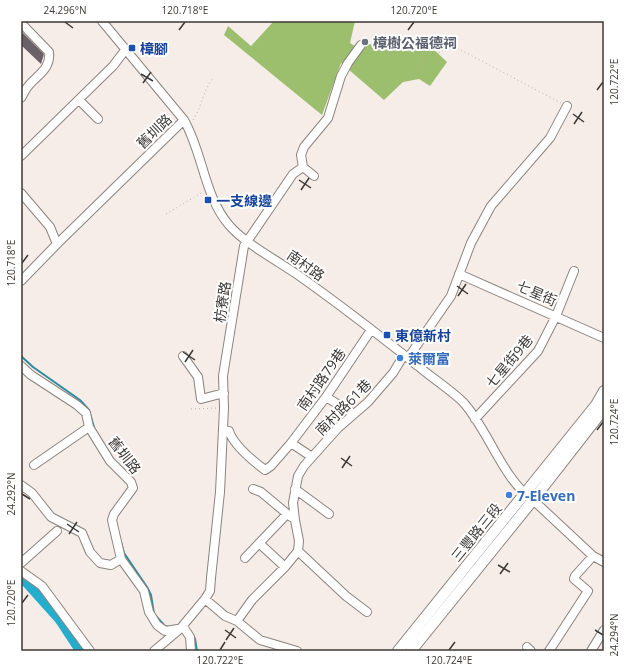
<svg xmlns="http://www.w3.org/2000/svg" width="625" height="672" font-family="'Open Sans','Noto Sans TC',sans-serif">
  <style>
    .forest { fill: #9bbf6d }
    .lines { fill: none; stroke-linecap: round; stroke-linejoin: round }
    .stream { stroke: #2c8b9e; stroke-width: 2 }
    .river { stroke: #25aecb; stroke-width: 11 }
    .building { fill: #696165 }
    .minor-casing { stroke: #8b837e; stroke-width: 10 }
    .major-casing { stroke: #8b837e; stroke-width: 12 }
    .path { stroke: #b8b0ac; stroke-width: 1; stroke-dasharray: 1 3; stroke-linecap: butt }
    .minor { stroke: #fff; stroke-width: 8 }
    .major { stroke: #fff; stroke-width: 10 }
    .ticks { fill: none; stroke: #3c3836; stroke-width: 1.5 }
    .worship-dot { fill: #6b7280; stroke: #fff; stroke-width: 1.5 }
    .transit-dot { fill: #1a4fb4; stroke: #fff; stroke-width: 1.5 }
    .shop-dot { fill: #3f7fe0; stroke: #fff; stroke-width: 1.5 }
    .labels { text-anchor: middle; dominant-baseline: central; stroke-width: 4; stroke-linejoin: round; paint-order: stroke }
    .worship-label { font-size: 14px; font-weight: bold; fill: #5b616d; stroke: #fff; text-anchor: start }
    .transit-label { font-size: 14px; font-weight: bold; fill: #164399; stroke: #fff; text-anchor: start }
    .street-label { font-size: 14px; fill: #3c3836; stroke: #fff }
    .shop-label { font-size: 14px; font-weight: bold; fill: #366cbe; stroke: #fff; text-anchor: start }
    .neatline { fill: none; stroke: #3c3836; stroke-width: 1.5 }
    .ticks-label { font-size: 10px; text-anchor: middle; fill: #3c3836 }
  </style>
  <rect width="100%" height="100%" fill="#f7ede8"/>
  <path class="forest" d="M 274,21 L 355,21 L 350,43 L 358,48 L 363,44 L 430,46 L 447,62 L 430,86 L 419,79 L 403,82 L 384,100 L 341,63 L 322,115 L 224,35 L 228,26 L 251,46 Z"/>
  <g class="lines">
    <path class="stream" d="M 25,21 L 29,26
      M 21,356 L 33,367 L 80,400 L 89,410 L 95,431
      M 121,542 L 124,553 L 147,587 L 151,595 L 154,614 L 165,626 L 169,627
      M 193,635 L 195,639 L 197,651"/>
    <path class="river" d="M 21,578 L 26,581 L 60,619 L 81,651"/>
  </g>
  <path class="building" d="M 23,33 L 44,54 L 41,64 L 21,45 L 21,35 Z"/>
  <g class="lines">
    <defs>
      <path id="minor" d="M 102,21 L 184,120 C 203,153 204,196 229,225 C 244,243 278,261 298,275 C 339,304 379,335 418,366 C 432,378 451,390 463,402 C 488,429 503,480 533,500 L 593,556 L 604,562
        M 21,23 L 49,52 C 51,68 39,74 30,84 C 26,88 24,93 21,98
        M 79,100 L 98,119
        M 21,156 L 113,66 L 126,49
        M 303,167 L 314,176
        M 21,193 L 50,227 L 57,244
        M 459,274 L 604,338
        M 21,281 L 57,244 L 184,120
        M 183,356 L 198,377 L 201,399 L 224,393
        M 408,358 L 451,296 L 471,243 L 491,206 L 550,138 L 567,106
        M 21,366 L 31,375 L 77,405 L 86,413 L 89,427 L 110,461 L 131,482 L 133,488 L 114,514 L 112,520 L 121,559 L 144,591 L 149,612 L 157,625 L 165,631 L 184,628 L 190,637 L 191,651
        M 326,397 L 354,414
        M 475,419 L 538,351 L 556,316 L 574,271
        M 223,430 L 229,431 C 234,446 253,461 265,470 L 271,466 L 291,443 L 312,457
        M 291,443 L 326,397 L 371,330
        M 34,465 L 89,427
        M 21,485 L 32,493 L 51,517 L 82,533 L 90,552 L 100,563 L 111,565 L 121,559
        M 253,489 L 261,492 L 291,517
        M 295,489 L 329,514
        M 259,543 L 285,567
        M 298,551 L 346,596 L 367,612
        M 245,558 L 287,514
        M 21,563 L 57,531
        M 21,571 L 42,586 L 90,651
        M 205,599 L 225,616 L 237,621
        M 527,647 L 531,651
        M 154,651 L 180,629 L 205,599 L 210,591 L 211,578 L 220,492 L 224,408 L 223,376 L 244,246 L 293,174 L 303,167 L 301,155 L 304,147 L 328,118 L 341,76 L 348,63 L 361,45
        M 297,651 L 260,640 L 237,621 L 252,600 L 285,567 L 298,551 L 299,541 L 295,520 L 293,503 L 298,476 L 304,466 L 338,428 L 368,402 L 393,373 L 404,355
        M 549,651 L 588,591 L 574,579 L 575,576 L 593,556
        M 591,651 L 604,630"/>
      <path id="major" d="M 398,651 L 596,405 L 604,391
        M 411,651 L 533,500 L 604,409"/>
    </defs>
    <use href="#minor" class="minor-casing"/>
    <use href="#major" class="major-casing"/>
    <path class="path" d="M 367,49 L 387,52 L 413,51 L 437,53 L 441,52 L 444,49 L 459,49 L 561,103
      M 422,53 L 422,66
      M 193,120 C 202,106 203,90 214,77
      M 166,214 L 203,192
      M 191,409 L 216,408"/>
    <use href="#minor" class="minor"/>
    <use href="#major" class="major"/>
  </g>
  <path class="ticks" d="M 65,22 L 73,28M 179,30 L 185,22M 408,30 L 414,22M 141,74 L 153,81M 143,83 L 151,72M 597,90 L 603,82M 573,114 L 584,122M 574,124 L 582,112M 299,180 L 311,188M 301,190 L 309,178M 22,263 L 28,255M 457,286 L 468,294M 458,296 L 466,284M 183,352 L 195,360M 185,362 L 193,350M 597,430 L 603,422M 341,458 L 352,466M 342,468 L 350,456M 22,494 L 30,499M 67,524 L 79,532M 69,534 L 77,522M 498,565 L 510,572M 500,574 L 508,563M 22,603 L 28,595M 225,630 L 236,638M 595,630 L 603,635M 226,640 L 234,628M 220,650 L 225,642M 449,650 L 455,642"/>
  <circle class="worship-dot" cx="365" cy="42" r="4"/>
  <g class="transit-dot">
    <rect x="128" y="44" width="8" height="8" rx="2"/>
    <rect x="204" y="196" width="8" height="8" rx="2"/>
    <rect x="383" y="331" width="8" height="8" rx="2"/>
  </g>
  <g class="shop-dot">
    <circle cx="400" cy="358" r="4"/>
    <circle cx="509" cy="495" r="4"/>
  </g>
  <g class="labels">
    <g class="worship-label">
      <text x="373" y="42">樟樹公福德祠</text>
    </g>
    <g class="transit-label">
      <text x="140" y="48">樟腳</text>
      <text x="216" y="200">一支線邊</text>
      <text x="395" y="335">東億新村</text>
    </g>
    <g class="street-label">
      <text transform="translate(154 131) rotate(-44)">舊圳路</text>
      <text transform="translate(306 265) rotate(35)">南村路</text>
      <text transform="translate(537 293) rotate(23)">七星街</text>
      <text transform="translate(222 302) rotate(-81)">枋寮路</text>
      <text transform="translate(509 361) rotate(-50)">七星街9巷</text>
      <text transform="translate(321 379) rotate(-55)">南村路79巷</text>
      <text transform="translate(343 407) rotate(-45)">南村路61巷</text>
      <text transform="translate(125 455) rotate(52)">舊圳路</text>
      <text transform="translate(476 532) rotate(-51)">三豐路三段</text>
    </g>
    <g class="shop-label">
      <text x="408" y="358">萊爾富</text>
      <text x="517" y="495">7-Eleven</text>
    </g>
  </g>
  <rect width="625" height="672" fill="none" stroke="#ffffff" stroke-width="44"/>
  <rect x="22" y="22" width="581" height="628" class="neatline"/>
  <g class="ticks-label">
    <text x="65" y="14">24.296°N</text>
    <text x="185" y="14">120.718°E</text>
    <text x="414" y="14">120.720°E</text>
    <text transform="translate(614 82) rotate(-90)" y="4">120.722°E</text>
    <text transform="translate(11 263) rotate(-90)" y="4">120.718°E</text>
    <text transform="translate(614 422) rotate(-90)" y="4">120.724°E</text>
    <text transform="translate(11 494) rotate(-90)" y="4">24.292°N</text>
    <text transform="translate(11 603) rotate(-90)" y="4">120.720°E</text>
    <text transform="translate(614 635) rotate(-90)" y="4">24.294°N</text>
    <text x="220" y="664">120.722°E</text>
    <text x="449" y="664">120.724°E</text>
  </g>
</svg>
